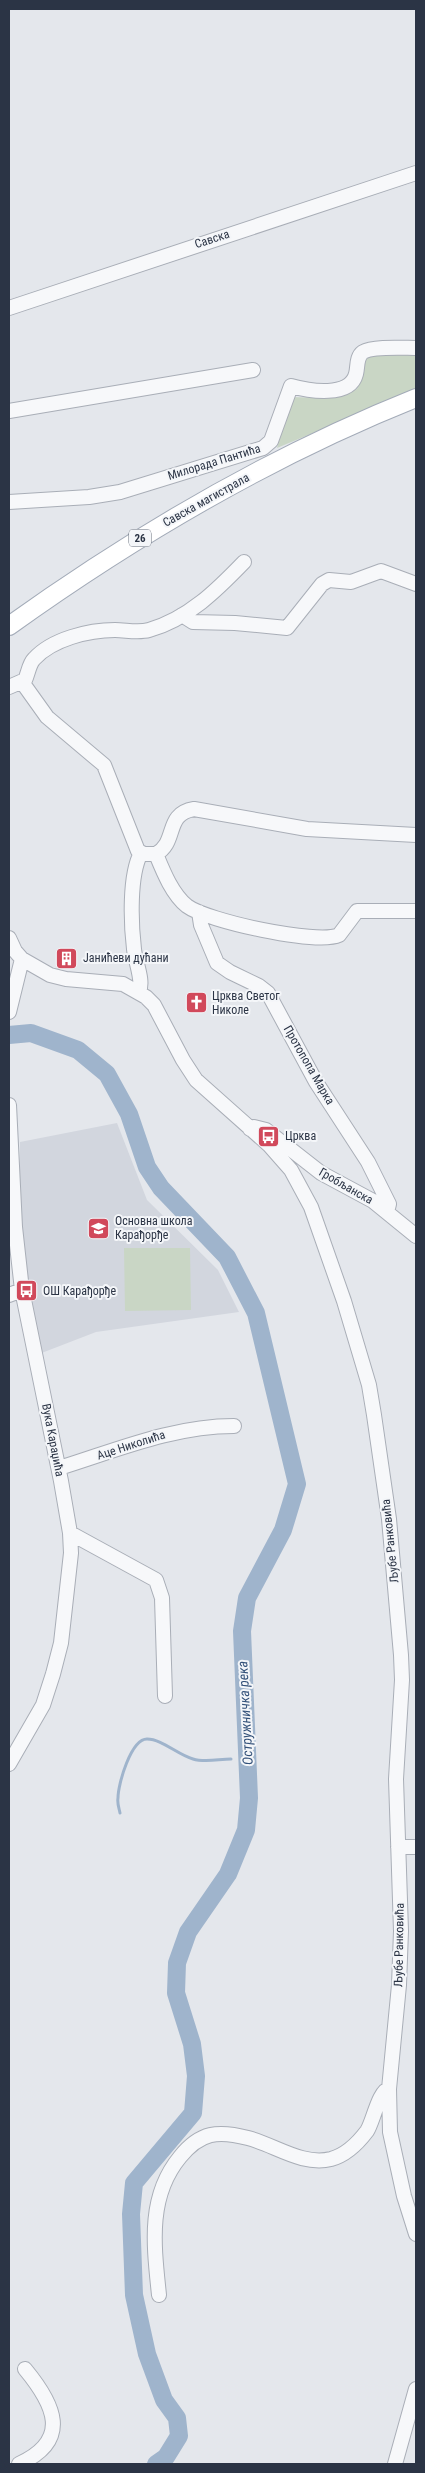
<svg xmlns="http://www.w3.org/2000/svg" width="425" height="2473" font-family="'Roboto Condensed',sans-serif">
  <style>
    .built { fill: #d2d6de }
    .green { fill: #c9d6c5 }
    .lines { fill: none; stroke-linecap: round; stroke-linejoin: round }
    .stream { stroke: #9fb4cc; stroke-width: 3 }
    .river { stroke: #9fb4cc; stroke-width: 18 }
    .minor-casing { stroke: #a9aeb7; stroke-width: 16 }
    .major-casing { stroke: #a3abb8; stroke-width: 20 }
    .minor { stroke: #f7f8fa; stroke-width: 14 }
    .major { stroke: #fff; stroke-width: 18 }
    .labels { text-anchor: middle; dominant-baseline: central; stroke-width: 4; stroke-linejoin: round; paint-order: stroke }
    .shield { fill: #f4f6f9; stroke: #676e7b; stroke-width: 1 }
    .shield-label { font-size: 11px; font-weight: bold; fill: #2b3445 }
    .street-label { font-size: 12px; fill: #2b3445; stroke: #f4f6f9 }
    .poi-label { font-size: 12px; fill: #2b3445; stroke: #f4f6f9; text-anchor: start }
    .water-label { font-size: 14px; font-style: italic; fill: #34527a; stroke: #f4f6f9 }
  </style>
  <rect width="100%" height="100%" fill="#e4e7ec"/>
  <path class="built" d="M 117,1123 L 147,1200 L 218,1270 L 239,1312 L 96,1332 L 39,1354 L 25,1270 L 20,1211 L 20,1142 Z"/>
  <path class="green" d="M 371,352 L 416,354 L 416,390 L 277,448 L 291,397 L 323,398 L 328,394 L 357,389 L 363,365 Z
    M 124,1248 L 190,1248 L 191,1310 L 125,1311 Z"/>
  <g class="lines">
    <path class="stream" d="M 120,1813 C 119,1808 117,1803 118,1798 C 118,1784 131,1739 147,1739 C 162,1739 178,1755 193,1759 C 205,1763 219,1759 231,1759"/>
    <path class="river" d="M 9,1035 L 31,1033 L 78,1050 L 107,1074 L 129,1114 L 147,1167 L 161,1188 L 227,1257 L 256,1313 L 297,1484 L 283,1530 L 247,1598 L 242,1631 L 249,1798 L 246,1830 L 228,1874 L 188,1932 L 177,1963 L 176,1993 L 192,2044 L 196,2076 L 193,2113 L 134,2183 L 131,2214 L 134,2295 L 147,2354 L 164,2400 L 177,2418 L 179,2436 L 166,2457 L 156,2464"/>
    <defs>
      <path id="minor" d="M 9,308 L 416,173
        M 9,411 L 253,370
        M 9,502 L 89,497 L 120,492 L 263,448 L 271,441 L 291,386 C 309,391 350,398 356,374 C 358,367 356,357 363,352 C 373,346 403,348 416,348
        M 182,615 L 193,622 L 235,623 L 287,628 L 322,584 L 329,580 L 351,582 L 381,571 L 416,584
        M 22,682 L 47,717 L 104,765 L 138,851 L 144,854 L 156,854
        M 9,687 L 25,680 C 28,674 29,664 34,659 C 52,639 89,630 115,630 C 126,630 138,633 149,630 C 188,619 217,590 244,562
        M 156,854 C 163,871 172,894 187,906 C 207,921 317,945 339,935 L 357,911 L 416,911
        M 156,854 C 178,842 164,814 194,809 L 307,829 L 416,835
        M 199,912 L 201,925 L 217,963 L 230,972 L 259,986 L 268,993 L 316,1082 L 368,1162 L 389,1204 L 387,1212
        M 9,938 L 15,951 L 22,959 L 50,975 L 66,979 L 123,984 L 146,997 L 154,1005 L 183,1060 L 196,1080 L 269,1145 L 291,1170 L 311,1207 L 344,1301 L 369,1385 L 374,1415 L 389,1519 L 401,1655 L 402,1680 L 396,1779 L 401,1931 L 399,1985 L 389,2089 L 390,2132 L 404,2196 L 416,2234
        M 139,991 C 144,981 135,961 134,949 C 131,924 129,875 141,853
        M 9,1012 L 22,959
        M 9,1105 L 15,1227 L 22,1290 L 61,1481 L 70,1533 L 71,1553 L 61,1643 L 53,1674 L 43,1705 L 9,1764
        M 250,1129 L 254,1127 L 266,1130 L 321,1173 L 373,1201 L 416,1236
        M 9,1295 L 22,1290
        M 59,1468 C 117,1450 173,1426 234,1426
        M 70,1533 L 156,1580 L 162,1598 L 165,1696
        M 398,1847 L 416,1847
        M 159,2295 C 154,2246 147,2197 180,2157 C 200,2132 218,2130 248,2138 C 275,2145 302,2166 331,2159 C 346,2155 358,2143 367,2131 C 373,2122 379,2090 389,2089
        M 19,2464 C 72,2440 54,2404 25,2369
        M 395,2464 L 416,2389"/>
      <path id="major" d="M 9,626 C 136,535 271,456 416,398"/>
    </defs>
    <use href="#minor" class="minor-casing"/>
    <use href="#major" class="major-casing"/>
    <use href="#minor" class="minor"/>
    <use href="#major" class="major"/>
  </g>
  <defs>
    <symbol id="building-square" viewBox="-11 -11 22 22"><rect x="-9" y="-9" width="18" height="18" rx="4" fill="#d1495b" stroke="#f4f6f9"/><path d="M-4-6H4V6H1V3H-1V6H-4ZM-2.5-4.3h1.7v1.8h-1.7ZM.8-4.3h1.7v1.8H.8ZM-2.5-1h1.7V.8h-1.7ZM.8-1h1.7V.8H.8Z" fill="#fff"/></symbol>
    <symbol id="church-square" viewBox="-11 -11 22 22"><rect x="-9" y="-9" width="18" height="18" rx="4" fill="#d1495b" stroke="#f4f6f9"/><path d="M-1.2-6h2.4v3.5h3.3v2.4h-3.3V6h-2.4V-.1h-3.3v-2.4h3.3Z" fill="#fff"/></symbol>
    <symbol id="bus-square" viewBox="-11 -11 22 22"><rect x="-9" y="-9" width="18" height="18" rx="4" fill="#d1495b" stroke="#f4f6f9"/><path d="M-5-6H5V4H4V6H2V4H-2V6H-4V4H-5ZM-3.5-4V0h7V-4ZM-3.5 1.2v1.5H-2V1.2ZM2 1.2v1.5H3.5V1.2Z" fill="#fff"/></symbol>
    <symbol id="school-square" viewBox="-11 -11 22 22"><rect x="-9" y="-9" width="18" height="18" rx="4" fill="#d1495b" stroke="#f4f6f9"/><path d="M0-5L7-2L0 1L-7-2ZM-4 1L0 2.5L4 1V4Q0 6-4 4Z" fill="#fff"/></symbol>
  </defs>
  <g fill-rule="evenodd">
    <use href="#building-square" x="54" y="946" width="25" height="25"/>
    <use href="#church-square" x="184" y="990" width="25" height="25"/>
    <use href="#bus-square" x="256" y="1124" width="25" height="25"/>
    <use href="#school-square" x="86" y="1216" width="25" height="25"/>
    <use href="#bus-square" x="14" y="1278" width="25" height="25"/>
  </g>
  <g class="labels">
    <rect class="shield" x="129" y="529.5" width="22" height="17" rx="4"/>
    <g class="shield-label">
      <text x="140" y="538">26</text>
    </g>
    <g class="street-label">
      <text transform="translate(212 239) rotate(-18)">Савска</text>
      <text transform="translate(214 462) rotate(-17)">Милорада Пантића</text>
      <text transform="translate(206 500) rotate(-29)">Савска магистрала</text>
      <text transform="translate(309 1065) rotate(60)">Протопопа Марка</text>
      <text transform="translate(346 1186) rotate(30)">Гробљанска</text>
      <text transform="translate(53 1440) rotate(79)">Вука Караџића</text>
      <text transform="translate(131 1445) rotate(-18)">Аце Николића</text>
      <text transform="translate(390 1541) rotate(-96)">Љубе Ранковића</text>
      <text transform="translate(399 1945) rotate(-89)">Љубе Ранковића</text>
    </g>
    <g class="poi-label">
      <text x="83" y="958">Јанићеви дућани</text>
      <text x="212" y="996">Црква Светог<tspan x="212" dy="14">Николе</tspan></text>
      <text x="285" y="1136">Црква</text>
      <text x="115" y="1221">Основна школа<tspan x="115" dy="14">Карађорђе</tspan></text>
      <text x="43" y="1291">ОШ Карађорђе</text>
    </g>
    <g class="water-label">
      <text transform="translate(245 1713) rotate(-93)">Остружничка река</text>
    </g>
  </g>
  <rect width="425" height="2473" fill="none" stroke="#2b3445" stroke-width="20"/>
</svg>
